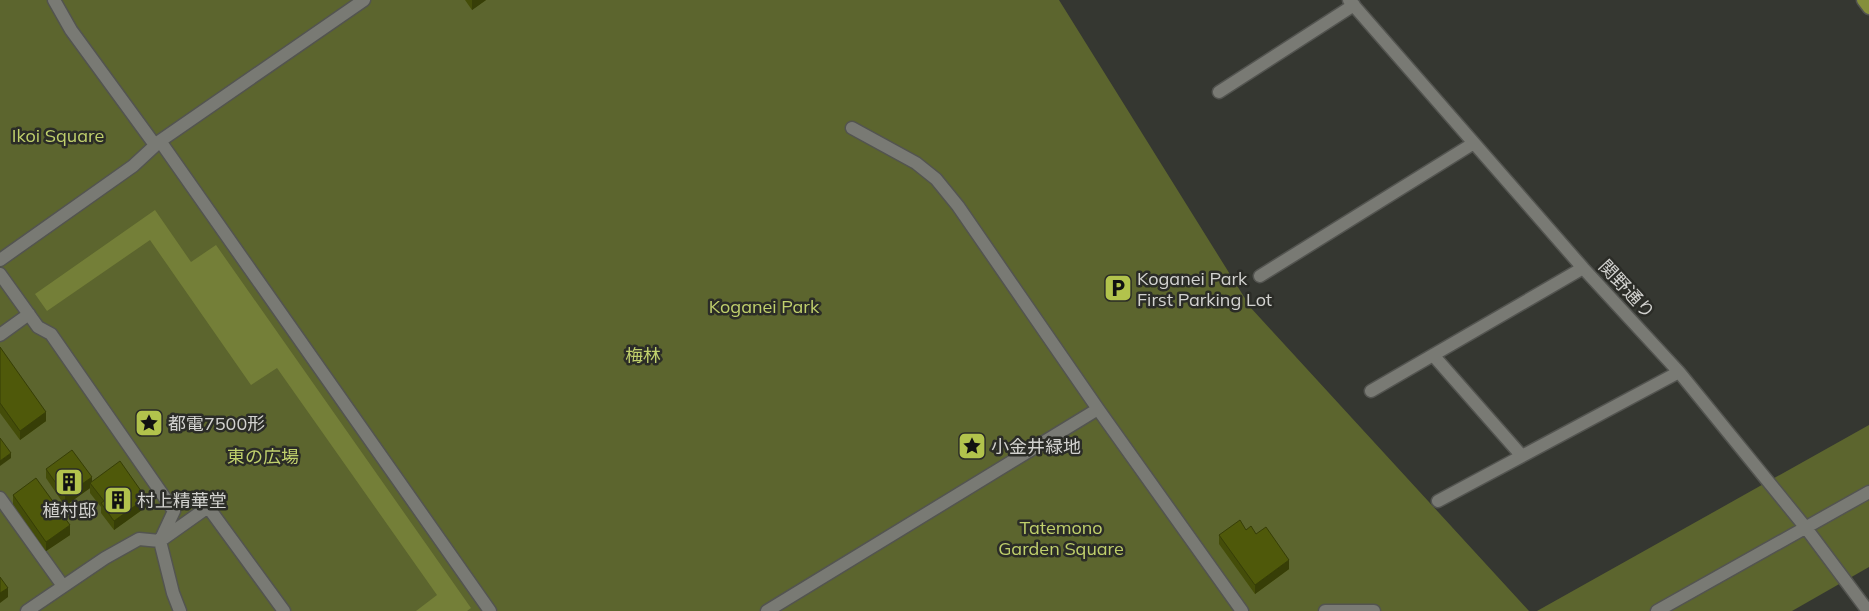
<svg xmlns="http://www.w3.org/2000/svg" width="1869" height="611" font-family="Mulish,'Noto Sans JP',sans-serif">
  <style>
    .green { fill: #5c652e }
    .water { fill: #747f38 }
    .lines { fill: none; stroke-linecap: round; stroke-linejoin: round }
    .minor-casing { stroke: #535450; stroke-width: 15 }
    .major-casing { stroke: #535450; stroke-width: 15 }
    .minor { stroke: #797a74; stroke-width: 12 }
    .major { stroke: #858f3b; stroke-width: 12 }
    .wall { fill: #444d09 }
    .shaded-wall { fill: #373e07 }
    .building { fill: #4f590a; stroke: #373e07 }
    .labels { text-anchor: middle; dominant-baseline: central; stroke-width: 5; stroke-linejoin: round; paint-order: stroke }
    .park-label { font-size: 18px; fill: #c0d06c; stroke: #2b2c27 }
    .poi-label { font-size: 18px; fill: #d2d2cf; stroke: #2b2c27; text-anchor: start }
    .street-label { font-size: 18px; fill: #d2d2cf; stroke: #2b2c27 }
  </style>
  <rect width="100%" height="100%" fill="#353731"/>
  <path class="green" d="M 0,0 L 1059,0 L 1251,308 L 1529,611 L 0,611 Z
    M 1869,425 L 1869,567 L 1792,611 L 1537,611 Z"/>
  <path class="water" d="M 155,210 L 191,262 L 216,245 L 471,608 L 467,611 L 416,611 L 437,595 L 277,368 L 251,385 L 150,240 L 47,311 L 35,294 Z"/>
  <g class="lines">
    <defs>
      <path id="minor" d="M 54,0 L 71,30 L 155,145
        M 1349,0 L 1583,268 L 1679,372 L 1806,528 L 1868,611
        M 1219,92 L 1354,5
        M 852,128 L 916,163 L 936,179 L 958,206 L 1098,409 L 1242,611
        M 160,141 L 490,611
        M 0,260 L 133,166 L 160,141 L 364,0
        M 0,274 L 38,327 L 51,334 L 174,511 L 160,541 L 173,593 L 180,611
        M 1260,276 L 1474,143
        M 0,335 L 29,314
        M 1433,355 L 1521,455
        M 1371,391 L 1583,268
        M 0,498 L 63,586
        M 1438,501 L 1679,372
        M 27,611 L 105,558 L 139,539 L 160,541 L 208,507 L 284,611
        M 767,611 L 1098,409
        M 1325,611 L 1374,611
        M 1657,611 L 1869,492"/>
      <path id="major" d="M 1863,0 L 1869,8"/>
    </defs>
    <use href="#minor" class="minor-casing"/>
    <use href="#major" class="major-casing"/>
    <use href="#minor" class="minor"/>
    <use href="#major" class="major"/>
  </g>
  <path class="wall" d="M 465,0 L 486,0 L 472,10 Z
    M 0,347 L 46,421 L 20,440 L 0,413 Z
    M 46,469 L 92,482 L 146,507 L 114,530 L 101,513 L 101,507 L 90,493 L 90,488 L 65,506 L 46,478 Z
    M 13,495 L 70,535 L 46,551 L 13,504 Z
    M 1246,530 L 1289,569 L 1255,594 L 1219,544 L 1219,535 Z"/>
  <path class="shaded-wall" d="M 472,0 L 486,0 L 472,10 Z
    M 46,412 L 46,421 L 20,440 L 20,431 Z
    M 11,453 L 11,458 L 0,466 L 0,461 Z
    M 92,477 L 92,486 L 90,483 L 90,488 L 65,506 L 65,496 Z
    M 146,498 L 146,507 L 114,530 L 114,521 Z
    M 70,525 L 70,535 L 46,551 L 46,542 Z
    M 1289,560 L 1289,569 L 1255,594 L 1255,585 Z
    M 8,588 L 8,597 L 0,603 L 0,593 Z"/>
  <path class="building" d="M 0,347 L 46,412 L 20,431 L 0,403 Z
    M 0,438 L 11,453 L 0,461 Z
    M 72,450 L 92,477 L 65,496 L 46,469 Z
    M 120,461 L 146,498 L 114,521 L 101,503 L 104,501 L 90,483 Z
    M 36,478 L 70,525 L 46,542 L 13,495 Z
    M 1240,520 L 1246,530 L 1251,526 L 1256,534 L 1266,527 L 1289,560 L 1255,585 L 1219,535 Z
    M 0,577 L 8,588 L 0,593 Z"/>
  <defs>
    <symbol id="parking-square" viewBox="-11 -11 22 22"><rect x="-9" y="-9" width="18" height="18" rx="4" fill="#b2c34c" stroke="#2b2c27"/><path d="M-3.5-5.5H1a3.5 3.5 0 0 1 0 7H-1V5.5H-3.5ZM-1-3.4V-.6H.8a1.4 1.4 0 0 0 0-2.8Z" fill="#111"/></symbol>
    <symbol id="sight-square" viewBox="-11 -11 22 22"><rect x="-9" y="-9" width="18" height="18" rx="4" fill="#b2c34c" stroke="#2b2c27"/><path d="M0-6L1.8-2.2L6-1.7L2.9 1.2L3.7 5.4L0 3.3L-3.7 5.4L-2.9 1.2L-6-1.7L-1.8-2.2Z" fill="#111"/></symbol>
    <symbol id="building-square" viewBox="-11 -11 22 22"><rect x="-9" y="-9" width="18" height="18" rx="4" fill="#b2c34c" stroke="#2b2c27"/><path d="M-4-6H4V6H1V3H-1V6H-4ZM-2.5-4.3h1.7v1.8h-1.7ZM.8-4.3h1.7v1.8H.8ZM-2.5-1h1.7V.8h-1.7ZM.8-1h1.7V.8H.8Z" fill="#111"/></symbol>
  </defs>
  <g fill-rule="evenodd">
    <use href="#parking-square" x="1102" y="272" width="32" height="32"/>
    <use href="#sight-square" x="133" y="407" width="32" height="32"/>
    <use href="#sight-square" x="956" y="430" width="32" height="32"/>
    <use href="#building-square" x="53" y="466" width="32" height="32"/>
    <use href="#building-square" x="102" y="484" width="32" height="32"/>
  </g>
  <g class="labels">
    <g class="park-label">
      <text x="58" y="135">Ikoi Square</text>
      <text x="764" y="306">Koganei Park</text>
      <text x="643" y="355">梅林</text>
      <text x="263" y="456">東の広場</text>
      <text x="1061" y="527">Tatemono<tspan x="1061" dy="21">Garden Square</tspan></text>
    </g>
    <g class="poi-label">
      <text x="1137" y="278">Koganei Park<tspan x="1137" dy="21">First Parking Lot</tspan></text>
      <text x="168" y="423">都電7500形</text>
      <text x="991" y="446">小金井緑地</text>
      <text x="137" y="500">村上精華堂</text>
      <text x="69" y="510" text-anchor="middle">植村邸</text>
    </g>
    <g class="street-label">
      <text transform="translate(1627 289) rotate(47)">関野通り</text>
    </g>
  </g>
</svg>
